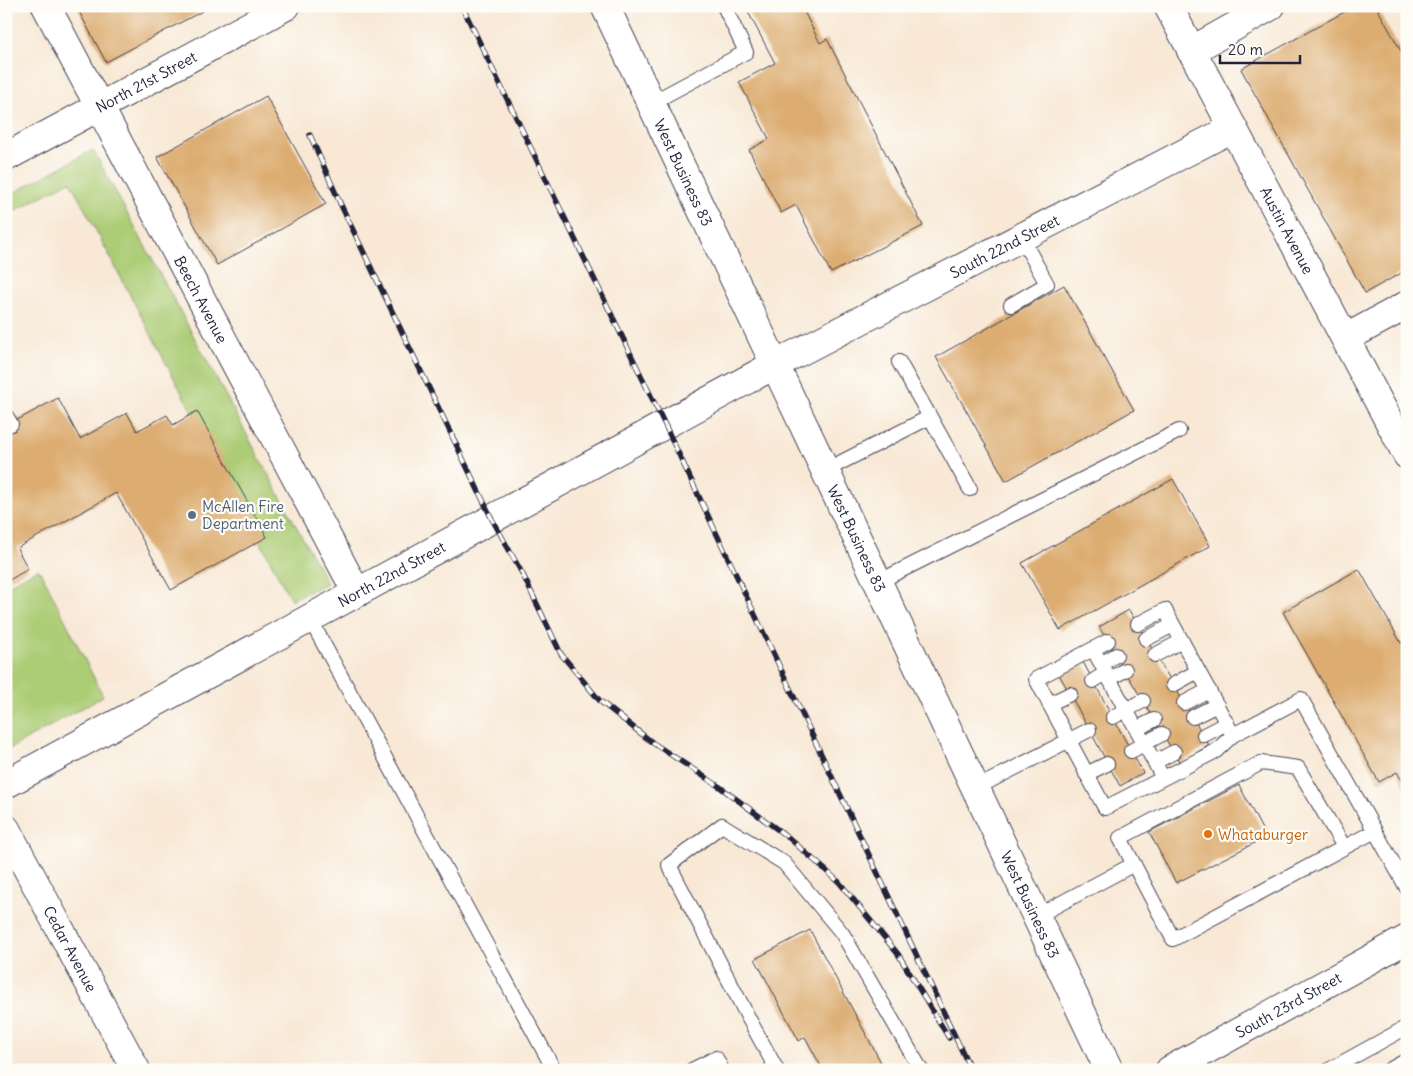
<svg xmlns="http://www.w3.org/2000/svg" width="1413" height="1076" font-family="Delius,sans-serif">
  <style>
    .green { fill: #accc74; stroke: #677758 }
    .building { fill: #dcac6f }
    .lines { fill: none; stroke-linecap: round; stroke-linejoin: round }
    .service-casing { stroke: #424052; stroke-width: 16 }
    .minor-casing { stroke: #424052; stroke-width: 30 }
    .primary-casing { stroke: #424052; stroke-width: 30 }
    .service { stroke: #fff; stroke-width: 14 }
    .minor { stroke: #fff; stroke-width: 28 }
    .primary { stroke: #fff; stroke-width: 28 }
    .rail-casing { stroke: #22223b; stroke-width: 5.5 }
    .rail { stroke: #fdfcf7; stroke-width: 4; stroke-dasharray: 11; stroke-linecap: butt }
    .service-dot { fill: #5c6f8a; stroke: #fdfcf7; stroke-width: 2 }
    .food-dot { fill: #e8710a; stroke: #fdfcf7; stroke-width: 2 }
    .labels { text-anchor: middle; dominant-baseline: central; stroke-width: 4.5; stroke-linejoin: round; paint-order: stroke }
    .street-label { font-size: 15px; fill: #22223b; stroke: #fdfcf7 }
    .service-label { font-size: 15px; fill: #4e5e75; stroke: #fdfcf7; text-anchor: start }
    .food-label { font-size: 15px; fill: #c56008; stroke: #fdfcf7; text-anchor: start }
  </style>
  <rect width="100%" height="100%" fill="#fdfcf7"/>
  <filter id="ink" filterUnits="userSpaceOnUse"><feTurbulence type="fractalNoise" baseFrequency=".02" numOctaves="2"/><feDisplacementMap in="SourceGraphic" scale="10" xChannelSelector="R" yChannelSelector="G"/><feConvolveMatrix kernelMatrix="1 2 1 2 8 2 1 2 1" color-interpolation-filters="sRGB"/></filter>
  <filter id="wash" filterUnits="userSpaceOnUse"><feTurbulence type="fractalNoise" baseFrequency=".0096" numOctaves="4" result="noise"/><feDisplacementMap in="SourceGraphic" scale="20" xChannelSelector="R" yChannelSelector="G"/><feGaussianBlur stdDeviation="1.12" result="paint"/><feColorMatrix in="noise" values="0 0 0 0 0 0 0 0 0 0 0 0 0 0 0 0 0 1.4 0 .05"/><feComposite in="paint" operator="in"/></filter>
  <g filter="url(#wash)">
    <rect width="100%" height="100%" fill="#f8e8d5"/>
    <path class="green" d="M 93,150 L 327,583 L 291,600 L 70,181 L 6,216 L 6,197 Z
      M 38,569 L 43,576 L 103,696 L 6,751 L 6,586 Z"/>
    <g id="blocks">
      <path class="building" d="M 76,6 L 212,6 L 106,62 Z
        M 755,6 L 801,6 L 820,43 L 827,39 L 923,226 L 831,273 L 796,205 L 781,213 L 749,150 L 769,139 L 739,82 L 775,63 L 747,10 Z
        M 1355,6 L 1376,6 L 1407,62 L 1407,270 L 1365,293 L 1241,69 Z
        M 266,96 L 326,204 L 217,265 L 157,157 Z
        M 1064,285 L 1134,410 L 1006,481 L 936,357 Z
        M 58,398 L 80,439 L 127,413 L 137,431 L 167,415 L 173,425 L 197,411 L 267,537 L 171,590 L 116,493 L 17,548 L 28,569 L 6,582 L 6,426 Z
        M 1173,479 L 1210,546 L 1060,630 L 1022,563 Z
        M 1359,569 L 1401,643 L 1407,640 L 1407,790 L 1397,772 L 1379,782 L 1283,612 Z
        M 1129,610 L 1209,745 L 1180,763 L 1099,627 Z
        M 1083,662 L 1143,773 L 1120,786 L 1059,674 Z
        M 1239,785 L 1266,837 L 1176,883 L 1149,832 Z
        M 810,930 L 885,1070 L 823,1070 L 805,1037 L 799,1041 L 755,959 Z"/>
    </g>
  </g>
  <g filter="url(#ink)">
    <use href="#blocks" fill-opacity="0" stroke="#424052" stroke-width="1"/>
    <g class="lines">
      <defs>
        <path id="service" d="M 651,103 L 746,52 L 724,6
          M 1011,305 L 1047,284 L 1021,237
          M 6,416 L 11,424
          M 930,417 L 970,489
          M 826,470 L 930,417 L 899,362
          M 878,582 L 1179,431
          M 310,619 L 552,1066 L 545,1070
          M 1138,624 L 1165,610 L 1233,735
          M 1146,639 L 1173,625
          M 1093,649 L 1108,641
          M 1155,655 L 1182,641
          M 1101,664 L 1116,655
          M 1109,679 L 1125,670
          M 1093,681 L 1106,673
          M 1173,685 L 1198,671
          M 1184,703 L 1209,690
          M 1049,704 L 1070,694
          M 1113,717 L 1143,701
          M 1193,717 L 1217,705
          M 1136,729 L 1154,720
          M 1204,735 L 1227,723
          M 1131,751 L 1162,734
          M 1155,762 L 1174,752
          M 1086,774 L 1107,764
          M 1163,778 L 1093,649 L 1036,679 L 1105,808 L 1216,751 L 1233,735 L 1301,699 L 1375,831
          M 976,788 L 1089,730
          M 1344,847 L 1298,768 L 1261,763 L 1120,838 L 1173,939 L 1375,831 L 1407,888
          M 1037,916 L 1134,864
          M 692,1070 L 716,1058 L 722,1070
          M 777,1070 L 749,1019 L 669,865 L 722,825 L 784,863 L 842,933 L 921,1070
          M 1329,1070 L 1407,1027
          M 1389,1070 L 1407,1060"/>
        <g id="minor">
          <path id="s1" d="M 46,6 L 357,593"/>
          <path id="s2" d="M 1168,6 L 1407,455"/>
          <path d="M 1191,51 L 1271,6"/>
          <path id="s3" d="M 6,157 L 286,6"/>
          <path d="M 1346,338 L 1407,305"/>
          <path id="s4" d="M 6,784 L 776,364 L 1233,128"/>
          <path id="s5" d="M 6,829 L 136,1070"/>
        </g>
        <g id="primary">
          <path id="s6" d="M 605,6 L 1109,1070"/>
          <path id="s7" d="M 1170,1070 L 1407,939"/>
        </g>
      </defs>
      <use href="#service" class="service-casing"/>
      <use href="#minor" class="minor-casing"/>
      <use href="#primary" class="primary-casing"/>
      <use href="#service" class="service"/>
      <use href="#minor" class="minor"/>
      <use href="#primary" class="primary"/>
      <defs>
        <path id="rail" d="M 462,6 L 665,425 L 971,1070
          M 310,135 L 340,203 L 492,519 L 523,575 L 561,654 L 600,701 L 653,743 L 720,787 L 789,838 L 839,882 L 898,954 L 949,1038"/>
      </defs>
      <use href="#rail" class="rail-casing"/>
      <use href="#rail" class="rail"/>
    </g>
  </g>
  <circle class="service-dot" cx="192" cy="515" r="5"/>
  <circle class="food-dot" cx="1208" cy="834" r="5"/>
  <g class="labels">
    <g class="street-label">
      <text stroke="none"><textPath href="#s3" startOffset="159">North 21st Street</textPath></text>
      <text stroke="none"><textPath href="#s6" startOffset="184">West Business 83</textPath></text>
      <text stroke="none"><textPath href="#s2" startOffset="254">Austin Avenue</textPath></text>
      <text stroke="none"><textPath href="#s4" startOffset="1134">South 22nd Street</textPath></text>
      <text stroke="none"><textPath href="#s1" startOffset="332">Beech Avenue</textPath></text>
      <text stroke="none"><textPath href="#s6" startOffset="589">West Business 83</textPath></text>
      <text stroke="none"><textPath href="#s4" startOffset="439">North 22nd Street</textPath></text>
      <text stroke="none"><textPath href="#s6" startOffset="994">West Business 83</textPath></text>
      <text stroke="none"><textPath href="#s5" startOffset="136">Cedar Avenue</textPath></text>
      <text stroke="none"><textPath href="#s7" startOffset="135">South 23rd Street</textPath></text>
    </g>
    <g class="service-label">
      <text x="202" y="506">McAllen Fire<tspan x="202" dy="17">Department</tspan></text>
    </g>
    <g class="food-label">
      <text x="1218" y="834">Whataburger</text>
    </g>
  </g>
  <rect width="1413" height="1076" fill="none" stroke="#fdfcf7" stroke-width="25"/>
  <path d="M1220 55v8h80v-8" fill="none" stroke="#22223b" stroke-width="2.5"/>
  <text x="1228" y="55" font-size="15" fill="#22223b" stroke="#fdfcf7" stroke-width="4" paint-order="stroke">20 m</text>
</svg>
